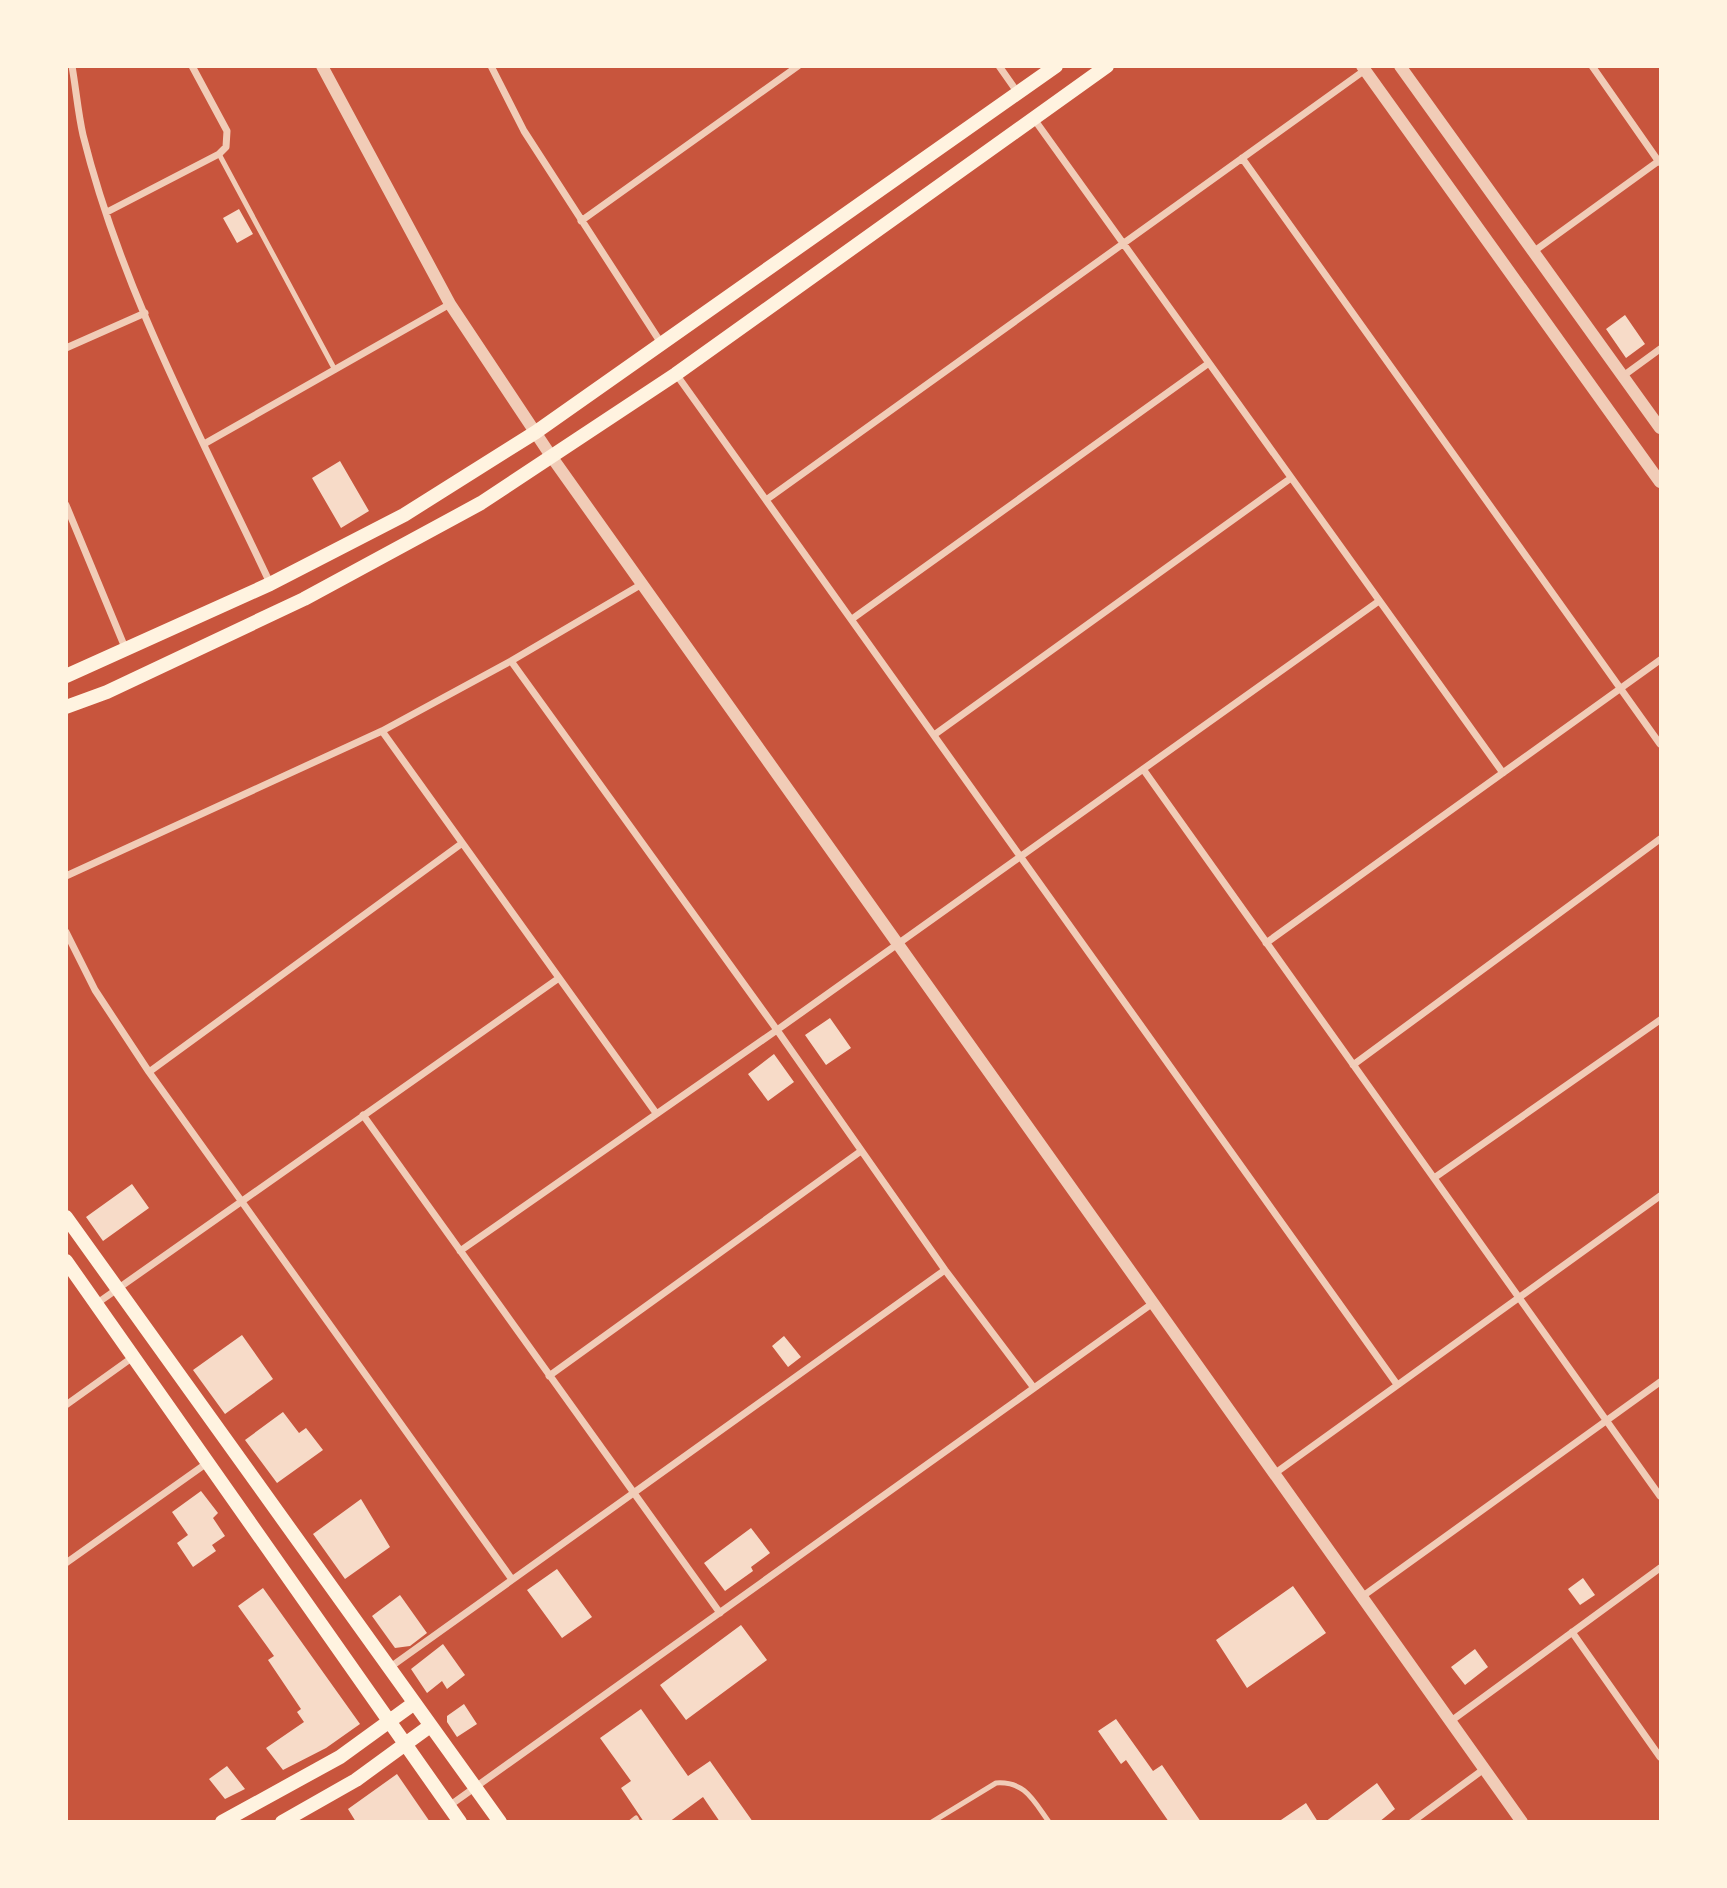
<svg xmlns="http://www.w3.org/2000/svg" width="1727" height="1888" font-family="Inter,sans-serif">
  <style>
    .building { fill: #f7dbc8 }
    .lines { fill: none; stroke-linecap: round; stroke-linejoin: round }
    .service { stroke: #f1ccb7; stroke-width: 5 }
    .minor { stroke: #f1ccb7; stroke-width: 7 }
    .tertiary { stroke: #f1ccb7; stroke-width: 12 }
    .secondary { stroke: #fff3e0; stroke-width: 14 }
  </style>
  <rect width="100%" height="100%" fill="#c8553d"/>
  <path class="building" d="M 239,209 L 253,234 L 237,243 L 223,218 Z
    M 1625,315 L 1645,344 L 1626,358 L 1606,329 Z
    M 340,461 L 369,511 L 341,528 L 312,478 Z
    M 830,1018 L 851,1048 L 826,1065 L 805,1035 Z
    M 774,1054 L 794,1082 L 768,1101 L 748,1074 Z
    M 132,1184 L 149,1208 L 103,1241 L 86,1217 Z
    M 242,1335 L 273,1379 L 225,1414 L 193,1370 Z
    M 784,1336 L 801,1357 L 788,1367 L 772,1346 Z
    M 283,1412 L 299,1433 L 306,1428 L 323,1450 L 277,1483 L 245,1440 Z
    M 201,1491 L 218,1513 L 213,1518 L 225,1536 L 212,1545 L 216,1551 L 193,1567 L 177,1543 L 188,1535 L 172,1512 Z
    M 361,1499 L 390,1547 L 345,1579 L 313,1534 Z
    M 751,1528 L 770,1553 L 751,1567 L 753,1571 L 725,1591 L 704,1563 Z
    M 557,1569 L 592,1617 L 562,1638 L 527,1590 Z
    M 1583,1578 L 1595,1595 L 1580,1605 L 1568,1589 Z
    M 1293,1586 L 1326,1633 L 1247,1688 L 1216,1640 Z
    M 263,1588 L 360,1724 L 326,1748 L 283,1770 L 266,1748 L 304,1722 L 297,1712 L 301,1709 L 268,1660 L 274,1656 L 238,1606 Z
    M 400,1595 L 427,1633 L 410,1646 L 395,1648 L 372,1616 Z
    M 741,1625 L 767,1660 L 686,1720 L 660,1685 Z
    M 443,1644 L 465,1675 L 447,1689 L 442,1681 L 427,1693 L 411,1669 Z
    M 1475,1649 L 1488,1667 L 1465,1685 L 1451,1667 Z
    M 464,1704 L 477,1724 L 457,1737 L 447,1722 L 447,1716 Z
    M 641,1709 L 688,1776 L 710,1761 L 753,1822 L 720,1822 L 703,1797 L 669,1822 L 644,1822 L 621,1788 L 631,1781 L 600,1738 Z
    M 1116,1719 L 1153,1771 L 1162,1765 L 1201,1822 L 1169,1822 L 1126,1760 L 1121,1764 L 1098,1731 Z
    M 227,1766 L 245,1789 L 225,1799 L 209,1779 Z
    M 397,1774 L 430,1822 L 356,1822 L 348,1809 Z
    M 1377,1783 L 1395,1809 L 1379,1822 L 1325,1822 Z
    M 1306,1803 L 1318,1822 L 1278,1822 Z"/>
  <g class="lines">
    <path class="service" d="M 219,154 L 335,370
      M 631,1822 L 636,1818 L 638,1822
      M 932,1822 L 996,1783 C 1025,1781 1033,1800 1049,1822"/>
    <path class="minor" d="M 72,66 C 76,89 78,113 83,135 C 122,292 202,438 270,583
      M 491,66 L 524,131 L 661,343
      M 999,66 L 1018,93
      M 1592,66 L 1659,162
      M 1034,119 L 1503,773
      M 1242,158 L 1660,744
      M 107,212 L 219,154 L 226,147 L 227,131 L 192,66
      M 581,221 L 798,66
      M 1533,252 L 1660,160
      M 66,348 L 145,313
      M 676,374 L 1396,1383
      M 1623,376 L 1660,349
      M 204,444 L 450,304
      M 766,500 L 1365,70
      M 66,505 L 126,650
      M 852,619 L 1209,363
      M 511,661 L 777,1030 L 945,1270 L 1034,1388
      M 382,731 L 656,1113
      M 934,735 L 1291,478
      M 1143,769 L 1660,1496
      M 66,876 L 382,731 L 511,661 L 642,584
      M 66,932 L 95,990 L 149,1072 L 511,1578
      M 1266,943 L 1660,660
      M 1353,1065 L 1660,839
      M 149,1072 L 461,844
      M 363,1115 L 720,1613
      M 1434,1178 L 1660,1020
      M 460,1251 L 777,1030 L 1379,601
      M 96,1304 L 559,978
      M 549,1376 L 861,1151
      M 66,1405 L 133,1357
      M 1274,1474 L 1660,1196
      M 66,1563 L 207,1463
      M 1363,1596 L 1660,1382
      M 1572,1632 L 1660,1757
      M 389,1668 L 945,1270
      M 1451,1721 L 1660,1568
      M 449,1806 L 1153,1303
      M 1412,1822 L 1484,1769"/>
    <path class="tertiary" d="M 322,66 L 450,304 L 551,456 L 1522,1822
      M 1362,66 L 1660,482
      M 1400,66 L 1660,428"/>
    <path class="secondary" d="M 66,676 L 270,584 L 404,515 L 536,432 L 1056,66
      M 66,707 L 107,692 L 304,599 L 481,503 L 676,374 L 1107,66
      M 66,1217 L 500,1822
      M 66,1261 L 460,1822
      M 222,1822 L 340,1757 L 413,1704
      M 282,1822 L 356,1780 L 430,1726"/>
  </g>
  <rect width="1727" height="1888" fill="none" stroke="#fff3e0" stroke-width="136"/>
</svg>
